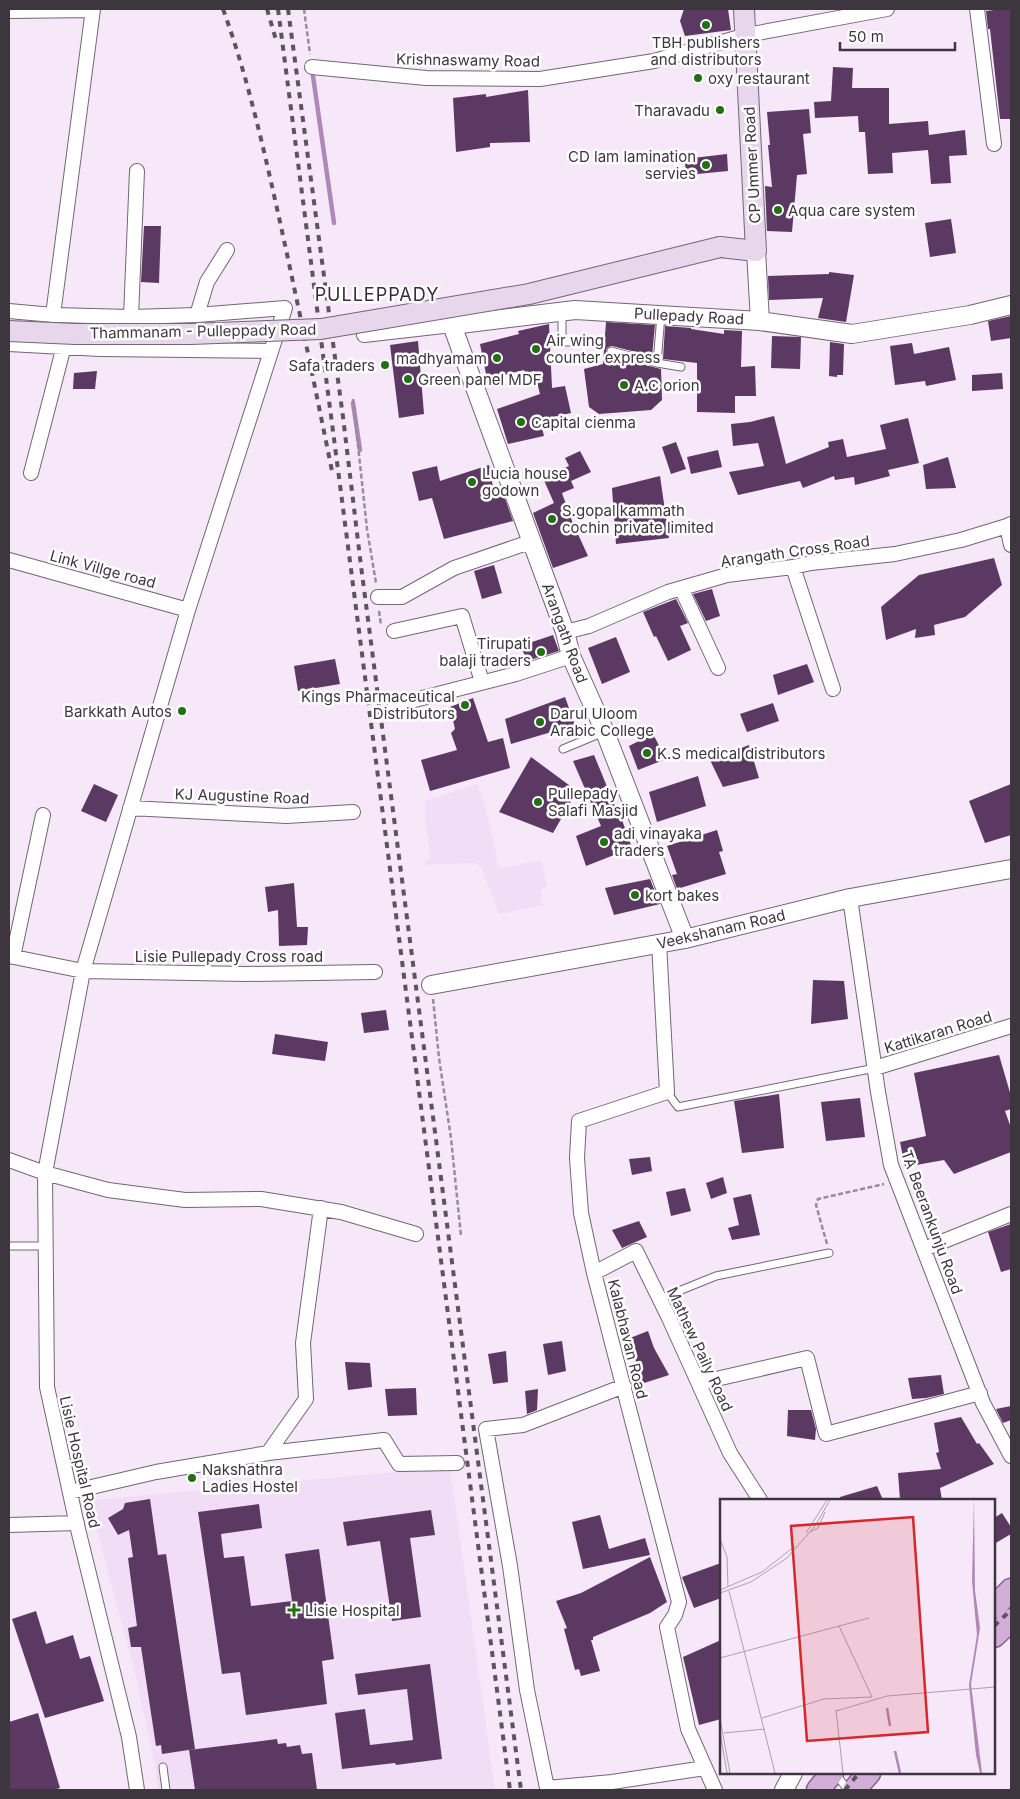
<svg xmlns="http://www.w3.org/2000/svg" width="1020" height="1799" font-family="Inter,sans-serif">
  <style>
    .built { fill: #f2ddf6 }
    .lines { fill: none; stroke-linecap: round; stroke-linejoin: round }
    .stream { stroke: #af88b7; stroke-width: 4.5 }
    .building { fill: #5c3963 }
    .service-casing { stroke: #736676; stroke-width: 9 }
    .minor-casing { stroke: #736676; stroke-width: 16 }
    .tertiary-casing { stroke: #736676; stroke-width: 20 }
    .secondary-casing { stroke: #736676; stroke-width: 22 }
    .primary-casing { stroke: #896091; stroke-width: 25 }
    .path { stroke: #978c99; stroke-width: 2.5; stroke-dasharray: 5 2.5; stroke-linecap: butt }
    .service { stroke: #fff; stroke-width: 7 }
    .minor { stroke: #fff; stroke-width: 14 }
    .tertiary { stroke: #fff; stroke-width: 18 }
    .secondary { stroke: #e8d6ec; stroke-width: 20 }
    .primary { stroke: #d1add8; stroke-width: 22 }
    .rail { stroke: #5d545e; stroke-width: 4; stroke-dasharray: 6 6; stroke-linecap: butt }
    .secondary-bridge-casing { stroke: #736676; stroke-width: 22; stroke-linecap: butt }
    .secondary-bridge { stroke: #e8d6ec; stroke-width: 20 }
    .poi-dot { fill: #236f13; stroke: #fff; stroke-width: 2 }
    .labels { text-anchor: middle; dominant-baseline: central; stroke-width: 5; stroke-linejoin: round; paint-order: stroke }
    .poi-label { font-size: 15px; fill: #3d363e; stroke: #fff; text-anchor: start }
    .street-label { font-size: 15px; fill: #3d363e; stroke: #fff }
    .quarter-label { font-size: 18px; letter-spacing: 1px; fill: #382c3a; stroke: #fff }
    .inset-river { fill: none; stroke: #af88b7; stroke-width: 2.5 }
    .inset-road { fill: none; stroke: #aca0ae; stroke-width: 1 }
    .view { fill: #d62828; fill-opacity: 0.15; stroke: #d62828; stroke-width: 2.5 }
    .inset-edge { fill: none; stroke: #3d363e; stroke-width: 2.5 }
  </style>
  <rect width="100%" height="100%" fill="#f6e7f9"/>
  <path class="built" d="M 477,784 L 489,820 L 498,865 L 503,868 L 541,860 L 547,886 L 541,890 L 542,905 L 499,914 L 481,867 L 476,863 L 422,865 L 431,856 L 425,822 L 425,801 Z
    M 450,1467 L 495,1790 L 158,1790 L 155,1766 L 135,1673 L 95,1523 L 93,1500 Z"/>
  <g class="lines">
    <path class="stream" d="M 313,76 L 334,223
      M 353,403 L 360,450"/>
  </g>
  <path class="building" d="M 684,9 L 728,9 L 731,30 L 685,36 L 680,21 Z
    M 1002,9 L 1011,9 L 1011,119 L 1000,119 L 990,29 L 988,29 L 986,11 Z
    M 833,67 L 853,68 L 852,88 L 889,88 L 889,124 L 928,121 L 929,135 L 965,130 L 967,155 L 949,156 L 951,183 L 931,184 L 928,150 L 892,153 L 893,173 L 868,174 L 865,132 L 859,132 L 858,116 L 815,118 L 814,102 L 831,101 Z
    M 528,90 L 530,142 L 490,143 L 490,147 L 456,152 L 453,98 L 486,94 L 486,97 Z
    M 809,109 L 811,133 L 803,134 L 807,174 L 797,175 L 792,232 L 767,231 L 765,186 L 772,187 L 768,145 L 770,145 L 767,112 Z
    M 727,154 L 728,171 L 687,175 L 684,159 Z
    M 951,219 L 956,253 L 930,257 L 925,223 Z
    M 144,226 L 161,226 L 159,283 L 141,282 Z
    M 829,272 L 854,275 L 846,322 L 818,318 L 823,298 L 769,300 L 768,276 L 829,274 Z
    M 1011,316 L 1011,338 L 991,341 L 988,321 Z
    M 606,322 L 655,325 L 652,356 L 612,346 L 608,347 L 606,350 L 607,354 L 610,356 L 661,369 L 662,400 L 651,410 L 599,414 L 589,407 L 584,369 L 603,364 Z
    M 549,324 L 552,388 L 565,386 L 571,413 L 540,420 L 544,436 L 508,444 L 497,409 L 540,394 L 534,371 L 525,373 L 524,370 L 487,379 L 480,344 L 519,334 L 518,331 Z
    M 665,326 L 691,328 L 691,329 L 724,334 L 724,330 L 742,331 L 741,367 L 755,366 L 756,396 L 735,396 L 735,413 L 697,412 L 697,363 L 663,359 Z
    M 772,336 L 801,337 L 800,369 L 771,368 Z
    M 418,341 L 424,414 L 399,418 L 390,345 Z
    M 830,342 L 844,344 L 843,375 L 837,375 L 837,377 L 829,376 Z
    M 912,343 L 914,354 L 949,347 L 956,380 L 926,386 L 925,381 L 895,385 L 890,346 Z
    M 97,371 L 95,389 L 73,389 L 74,373 Z
    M 1002,373 L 1003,389 L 972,391 L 972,375 Z
    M 774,416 L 786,464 L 829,447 L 828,442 L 843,439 L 847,457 L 886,449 L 880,425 L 908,418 L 919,463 L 888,470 L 890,476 L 855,485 L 854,477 L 835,480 L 834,476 L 803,488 L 800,481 L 738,495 L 729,472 L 764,466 L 758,443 L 733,446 L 731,424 L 750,422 Z
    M 676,442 L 686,469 L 671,474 L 662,447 Z
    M 718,450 L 722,467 L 691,474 L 687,457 Z
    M 580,451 L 591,472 L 571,481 L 574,488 L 562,493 L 572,521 L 588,556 L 553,568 L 533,513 L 554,503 L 543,478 L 569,466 L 565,458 Z
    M 948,457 L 956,488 L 926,489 L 923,465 Z
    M 489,465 L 494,493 L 502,490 L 513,521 L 444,539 L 432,498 L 419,501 L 412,472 L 437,466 L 440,481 Z
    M 660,476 L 669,538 L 616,544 L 612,488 Z
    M 994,558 L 1002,585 L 965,617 L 934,625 L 935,635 L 915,638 L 916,629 L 886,640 L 881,607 L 919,575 Z
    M 494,565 L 502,593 L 482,599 L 474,571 Z
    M 712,589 L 720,616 L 706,621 L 693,594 Z
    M 676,599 L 688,623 L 680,626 L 691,650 L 668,661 L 656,636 L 654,637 L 643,612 Z
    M 553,635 L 559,651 L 533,659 L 527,659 L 520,646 Z
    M 616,637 L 630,672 L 602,684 L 588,648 Z
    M 335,659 L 340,684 L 298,691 L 294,666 Z
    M 807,664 L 814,682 L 778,695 L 773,675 Z
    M 565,697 L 575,725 L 511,744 L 505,719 Z
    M 473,698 L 488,742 L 503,738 L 510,768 L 430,791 L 421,760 L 457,750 L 451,733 L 455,729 L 450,707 Z
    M 773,703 L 779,721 L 747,732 L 740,714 Z
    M 653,734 L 666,759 L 638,770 L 629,746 Z
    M 749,745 L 759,778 L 723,787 L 710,760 Z
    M 594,755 L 620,818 L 621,817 L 632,848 L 586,866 L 576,836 L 601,826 L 573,761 Z
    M 531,757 L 577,791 L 553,833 L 499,812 Z
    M 698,776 L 706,806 L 657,822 L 649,792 Z
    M 94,784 L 118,795 L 106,822 L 81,811 Z
    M 1011,784 L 1011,835 L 985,843 L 969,801 Z
    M 717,830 L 723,851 L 719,852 L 726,874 L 677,889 L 672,875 L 677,874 L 667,846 Z
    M 650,879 L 660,904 L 614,915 L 605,888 Z
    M 294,883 L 297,927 L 308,927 L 307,945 L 279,946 L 278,910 L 268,912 L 265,887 Z
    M 813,980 L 844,981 L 848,1019 L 811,1024 Z
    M 386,1010 L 389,1030 L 364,1033 L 361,1013 Z
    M 275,1034 L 328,1042 L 325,1061 L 272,1054 Z
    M 999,1055 L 1011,1096 L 1011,1109 L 1005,1111 L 1011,1128 L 1011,1152 L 954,1174 L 944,1160 L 905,1167 L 900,1142 L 926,1136 L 914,1073 Z
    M 779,1094 L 784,1148 L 742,1153 L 734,1101 Z
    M 860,1098 L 865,1137 L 826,1141 L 821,1102 Z
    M 650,1157 L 652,1171 L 632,1175 L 629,1159 Z
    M 723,1177 L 727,1193 L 711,1199 L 706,1183 Z
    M 685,1188 L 691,1211 L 671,1216 L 666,1192 Z
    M 751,1194 L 760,1235 L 732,1240 L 728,1228 L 739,1225 L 733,1198 Z
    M 639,1221 L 647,1237 L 622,1248 L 612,1230 Z
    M 1011,1224 L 1011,1269 L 1001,1272 L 988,1232 Z
    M 648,1331 L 654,1348 L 669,1375 L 638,1385 L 628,1367 L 637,1363 L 625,1340 Z
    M 562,1341 L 566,1371 L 548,1375 L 543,1344 Z
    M 506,1351 L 508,1382 L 493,1384 L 488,1354 Z
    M 345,1362 L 370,1363 L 372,1387 L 348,1390 Z
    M 941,1375 L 944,1394 L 926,1398 L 912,1399 L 908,1378 Z
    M 416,1388 L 417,1415 L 388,1416 L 385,1389 Z
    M 538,1389 L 537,1410 L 527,1414 L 525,1391 Z
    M 1011,1406 L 1011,1420 L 1003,1423 L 996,1409 Z
    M 788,1410 L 811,1410 L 816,1429 L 815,1440 L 787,1436 Z
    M 961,1417 L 977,1444 L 979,1443 L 994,1464 L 940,1488 L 942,1500 L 900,1500 L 898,1473 L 941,1469 L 936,1453 L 939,1452 L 934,1423 Z
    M 877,1486 L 883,1500 L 840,1500 L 840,1497 Z
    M 150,1499 L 158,1555 L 166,1554 L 195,1749 L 162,1754 L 161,1745 L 156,1746 L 141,1647 L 131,1647 L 128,1628 L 137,1626 L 128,1558 L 133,1557 L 129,1530 L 118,1535 L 108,1518 L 123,1509 L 125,1503 Z
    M 259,1504 L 262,1528 L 221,1534 L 224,1558 L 244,1556 L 251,1606 L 292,1601 L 285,1554 L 319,1549 L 334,1659 L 322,1661 L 327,1704 L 246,1715 L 240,1672 L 222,1674 L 198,1512 Z
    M 431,1510 L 435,1535 L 410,1538 L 421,1617 L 392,1621 L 380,1541 L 347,1546 L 343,1522 Z
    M 1002,1513 L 1011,1527 L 1011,1534 L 994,1544 L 994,1518 Z
    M 600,1515 L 609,1549 L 645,1538 L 650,1555 L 583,1569 L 572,1522 Z
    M 650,1557 L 667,1602 L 650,1613 L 593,1637 L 593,1640 L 591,1640 L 600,1671 L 581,1676 L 579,1669 L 575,1670 L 564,1629 L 567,1628 L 556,1601 L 581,1593 Z
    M 721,1563 L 721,1598 L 694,1608 L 682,1577 Z
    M 36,1611 L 46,1644 L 73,1635 L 80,1659 L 90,1656 L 104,1701 L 45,1718 L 12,1619 Z
    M 721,1640 L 721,1719 L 699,1725 L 683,1657 Z
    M 430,1664 L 442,1759 L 396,1765 L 395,1763 L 342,1769 L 335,1713 L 365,1709 L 370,1745 L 413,1740 L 407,1689 L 358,1695 L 355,1674 Z
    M 38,1713 L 60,1788 L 53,1790 L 9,1790 L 9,1722 Z
    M 277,1739 L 278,1744 L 286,1743 L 287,1747 L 300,1745 L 302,1754 L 312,1753 L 317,1790 L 195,1790 L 189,1750 Z"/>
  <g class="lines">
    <defs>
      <path id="service" d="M 562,312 L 562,338 L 566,342 L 584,342
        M 661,315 L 657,363 L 681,367
        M 611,351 L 657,363
        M 563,749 L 604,732
        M 667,1092 L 678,1107 L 875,1068
        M 9,1246 L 46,1246
        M 659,1299 L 716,1276 L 829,1253
        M 163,1767 L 166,1790
        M 835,1773 L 848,1790"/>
      <path id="minor" d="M 977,9 L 994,144
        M 9,11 L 93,10
        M 312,67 L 426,78 L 540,79 L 654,61 L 747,35 L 887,9
        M 9,311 L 53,315 L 131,317 L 197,315 L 285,308 L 188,610 L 83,971 L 246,974 L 375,972
        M 53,315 L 93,9
        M 197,315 L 207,282 L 227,250
        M 131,317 L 137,171
        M 364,335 L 452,325
        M 9,344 L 100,349 L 271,351
        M 31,473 L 64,346
        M 1011,524 L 1007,526 L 1011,545
        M 9,560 L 188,610
        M 793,567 L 833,689
        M 681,588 L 718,668
        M 378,597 L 402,597 L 454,568 L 524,544 L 533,546
        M 394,631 L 462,616 L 482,682
        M 565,632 L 589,626 L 668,592 L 727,575 L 793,567 L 811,563 L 895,554 L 961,540 L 1007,526
        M 395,705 L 516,674 L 571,656
        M 130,808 L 286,816 L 353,812
        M 850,898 L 878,1092 L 891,1165 L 983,1403 L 1011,1456
        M 659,943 L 667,1092 L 579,1121 L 577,1158 L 581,1213 L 594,1273 L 679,1602 L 675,1615 L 667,1627 L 688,1729 L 715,1790
        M 9,956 L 83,971 L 45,1173 L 108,1190 L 185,1200 L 261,1199 L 341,1212 L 416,1234
        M 13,957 L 43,815
        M 875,1068 L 1011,1026
        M 9,1160 L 45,1173 L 47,1387 L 77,1525 L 129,1737 L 137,1790
        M 924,1249 L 1011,1214
        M 594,1273 L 636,1251 L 669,1318 L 730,1453 L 760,1500
        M 699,1383 L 807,1358 L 826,1434 L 980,1393
        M 624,1386 L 523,1425 L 486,1429 L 510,1566 L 527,1690 L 547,1788 L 612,1782 L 705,1768
        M 268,1453 L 384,1440 L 399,1464 L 457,1463
        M 70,1492 L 156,1472 L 268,1453 L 306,1399 L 303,1343 L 321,1208
        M 9,1525 L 77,1523"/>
      <path id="tertiary" d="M 756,251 L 760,321
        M 685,939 L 605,732 L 571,656 L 565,632 L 452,325 L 575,310 L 760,321 L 852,334 L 970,315 L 1011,305
        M 431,985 L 685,939 L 850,898 L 1011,869
        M 784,1790 L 793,1773"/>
      <path id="secondary" d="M 720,247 L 756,251 L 744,9"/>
      <path id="primary" d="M 994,1607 L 1011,1590
        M 994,1636 L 1011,1620
        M 818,1790 L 832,1773
        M 854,1790 L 869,1773"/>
    </defs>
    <use href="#service" class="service-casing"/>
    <use href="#minor" class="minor-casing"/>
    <use href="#tertiary" class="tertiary-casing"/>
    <use href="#secondary" class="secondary-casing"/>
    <use href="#primary" class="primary-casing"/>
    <path class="path" d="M 304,9 L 310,54
      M 353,399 L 367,529 L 376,583
      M 379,611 L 381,625
      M 433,999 L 439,1058 L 451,1138 L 461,1236
      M 827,1244 L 816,1205 L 818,1199 L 884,1184"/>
    <use href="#service" class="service"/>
    <use href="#minor" class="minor"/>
    <use href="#tertiary" class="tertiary"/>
    <use href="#secondary" class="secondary"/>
    <use href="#primary" class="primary"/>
    <path class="rail" d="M 223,9 C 248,78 264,150 280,222 C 298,304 315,387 332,471
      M 267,9 L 276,40
      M 278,9 L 510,1790
      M 288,9 L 343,417 L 361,566 L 521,1790
      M 994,1626 L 1011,1610
      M 845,1790 L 859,1773"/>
    <defs>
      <path id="secondary-bridge" d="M 9,331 L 75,334 L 191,334 L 321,329 L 529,294 L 720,247"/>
    </defs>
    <use href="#secondary-bridge" class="secondary-bridge-casing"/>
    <use href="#secondary-bridge" class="secondary-bridge"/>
  </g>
  <g class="poi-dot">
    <circle cx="706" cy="25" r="5"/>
    <circle cx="698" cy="78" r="5"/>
    <circle cx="720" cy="110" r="5"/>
    <circle cx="706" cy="165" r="5"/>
    <circle cx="778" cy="210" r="5"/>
    <circle cx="536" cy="349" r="5"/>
    <circle cx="497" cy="358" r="5"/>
    <circle cx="385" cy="365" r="5"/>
    <circle cx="408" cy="379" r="5"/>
    <circle cx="624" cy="385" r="5"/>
    <circle cx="521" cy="422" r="5"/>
    <circle cx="472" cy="482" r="5"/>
    <circle cx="552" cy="519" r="5"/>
    <circle cx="541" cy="652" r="5"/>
    <circle cx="465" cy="705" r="5"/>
    <circle cx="182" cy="711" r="5"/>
    <circle cx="540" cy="722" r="5"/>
    <circle cx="647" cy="753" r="5"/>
    <circle cx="538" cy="802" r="5"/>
    <circle cx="604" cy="842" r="5"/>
    <circle cx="635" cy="895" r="5"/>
    <circle cx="192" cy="1478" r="5"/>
    <path d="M291.5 1602.5h5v5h5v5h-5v5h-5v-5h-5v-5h5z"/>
  </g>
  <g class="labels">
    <g class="poi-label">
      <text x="706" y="42" text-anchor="middle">TBH publishers<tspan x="706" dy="17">and distributors</tspan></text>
      <text x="708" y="78">oxy restaurant</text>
      <text x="710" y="110" text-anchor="end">Tharavadu</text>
      <text x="696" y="156" text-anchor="end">CD lam lamination<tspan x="696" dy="17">servies</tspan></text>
      <text x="788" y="210">Aqua care system</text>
      <text x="546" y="340">Air wing<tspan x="546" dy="17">counter express</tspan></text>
      <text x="487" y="358" text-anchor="end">madhyamam</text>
      <text x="375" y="365" text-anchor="end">Safa traders</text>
      <text x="418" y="379">Green panel MDF</text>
      <text x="634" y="385">A.C orion</text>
      <text x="531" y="422">Capital cienma</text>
      <text x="482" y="473">Lucia house<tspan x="482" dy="17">godown</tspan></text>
      <text x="562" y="510">S.gopal kammath<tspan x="562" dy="17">cochin private limited</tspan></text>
      <text x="531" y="643" text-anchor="end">Tirupati<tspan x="531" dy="17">balaji traders</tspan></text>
      <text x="455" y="696" text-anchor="end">Kings Pharmaceutical<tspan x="455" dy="17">Distributors</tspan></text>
      <text x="172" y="711" text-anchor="end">Barkkath Autos</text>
      <text x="550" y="713">Darul Uloom<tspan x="550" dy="17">Arabic College</tspan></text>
      <text x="657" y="753">K.S medical distributors</text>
      <text x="548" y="793">Pullepady<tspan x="548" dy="17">Salafi Masjid</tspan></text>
      <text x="614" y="833">adi vinayaka<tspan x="614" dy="17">traders</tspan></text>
      <text x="645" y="895">kort bakes</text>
      <text x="202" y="1469">Nakshathra<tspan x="202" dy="17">Ladies Hostel</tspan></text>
      <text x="305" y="1610">Lisie Hospital</text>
    </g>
    <g class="street-label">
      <text transform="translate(468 60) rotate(1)">Krishnaswamy Road</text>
      <text transform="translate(752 165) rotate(-93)">CP Ummer Road</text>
      <text transform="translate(689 316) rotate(3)">Pullepady Road</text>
      <text transform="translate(203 331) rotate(-1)">Thammanam - Pulleppady Road</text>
      <text transform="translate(795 551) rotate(-8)">Arangath Cross Road</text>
      <text transform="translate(103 569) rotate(15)">Link Villge road</text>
      <text transform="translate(565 633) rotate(70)">Arangath Road</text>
      <text transform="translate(242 796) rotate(2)">KJ Augustine Road</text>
      <text transform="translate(721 929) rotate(-13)">Veekshanam Road</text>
      <text x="229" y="956">Lisie Pullepady Cross road</text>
      <text transform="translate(938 1032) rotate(-17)">Kattikaran Road</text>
      <text transform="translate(932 1222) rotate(70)">TA Beerankunju Road</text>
      <text transform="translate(628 1339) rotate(76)">Kalabhavan Road</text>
      <text transform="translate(700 1349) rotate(65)">Mathew Paily Road</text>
      <text transform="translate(80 1462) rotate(77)">Lisie Hospital Road</text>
    </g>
    <g class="quarter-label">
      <text x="377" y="294">PULLEPPADY</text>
    </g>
  </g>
  <g transform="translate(720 1499)">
    <rect width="275" height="275" fill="#f6e7f9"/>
    <path d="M 254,1 L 255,92 L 260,129 L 251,185 L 262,274 L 260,274 L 256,256 L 249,186 L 257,136 L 252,82 Z" fill="#af88b7"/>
    <path class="inset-river" d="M 167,209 L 170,227M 175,252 L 180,274"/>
    <path class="inset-road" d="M 90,33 L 98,29 L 105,13M 86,34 L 107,1M 0,40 L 7,58 L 8,88M 0,91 L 42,73 L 75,47M 9,92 L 55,274M 0,94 L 31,83 L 67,59 L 95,27 L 110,1M 0,159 L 149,119M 116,211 L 123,274M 116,212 L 167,197 L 275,188M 42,219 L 104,200 L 152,198 L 119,127M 0,220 L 10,274M 0,233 L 7,274M 4,234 L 45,230"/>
    <path class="view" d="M 193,18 L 208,233 L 87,242 L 71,27 Z"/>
    <rect width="275" height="275" class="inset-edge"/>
  </g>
  <rect width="1020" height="1799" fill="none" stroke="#3d363e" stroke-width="20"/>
  <path d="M840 42v8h115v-8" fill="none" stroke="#3d363e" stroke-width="2.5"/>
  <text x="848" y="42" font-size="15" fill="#3d363e" stroke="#ffffff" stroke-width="4" paint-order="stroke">50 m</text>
</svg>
